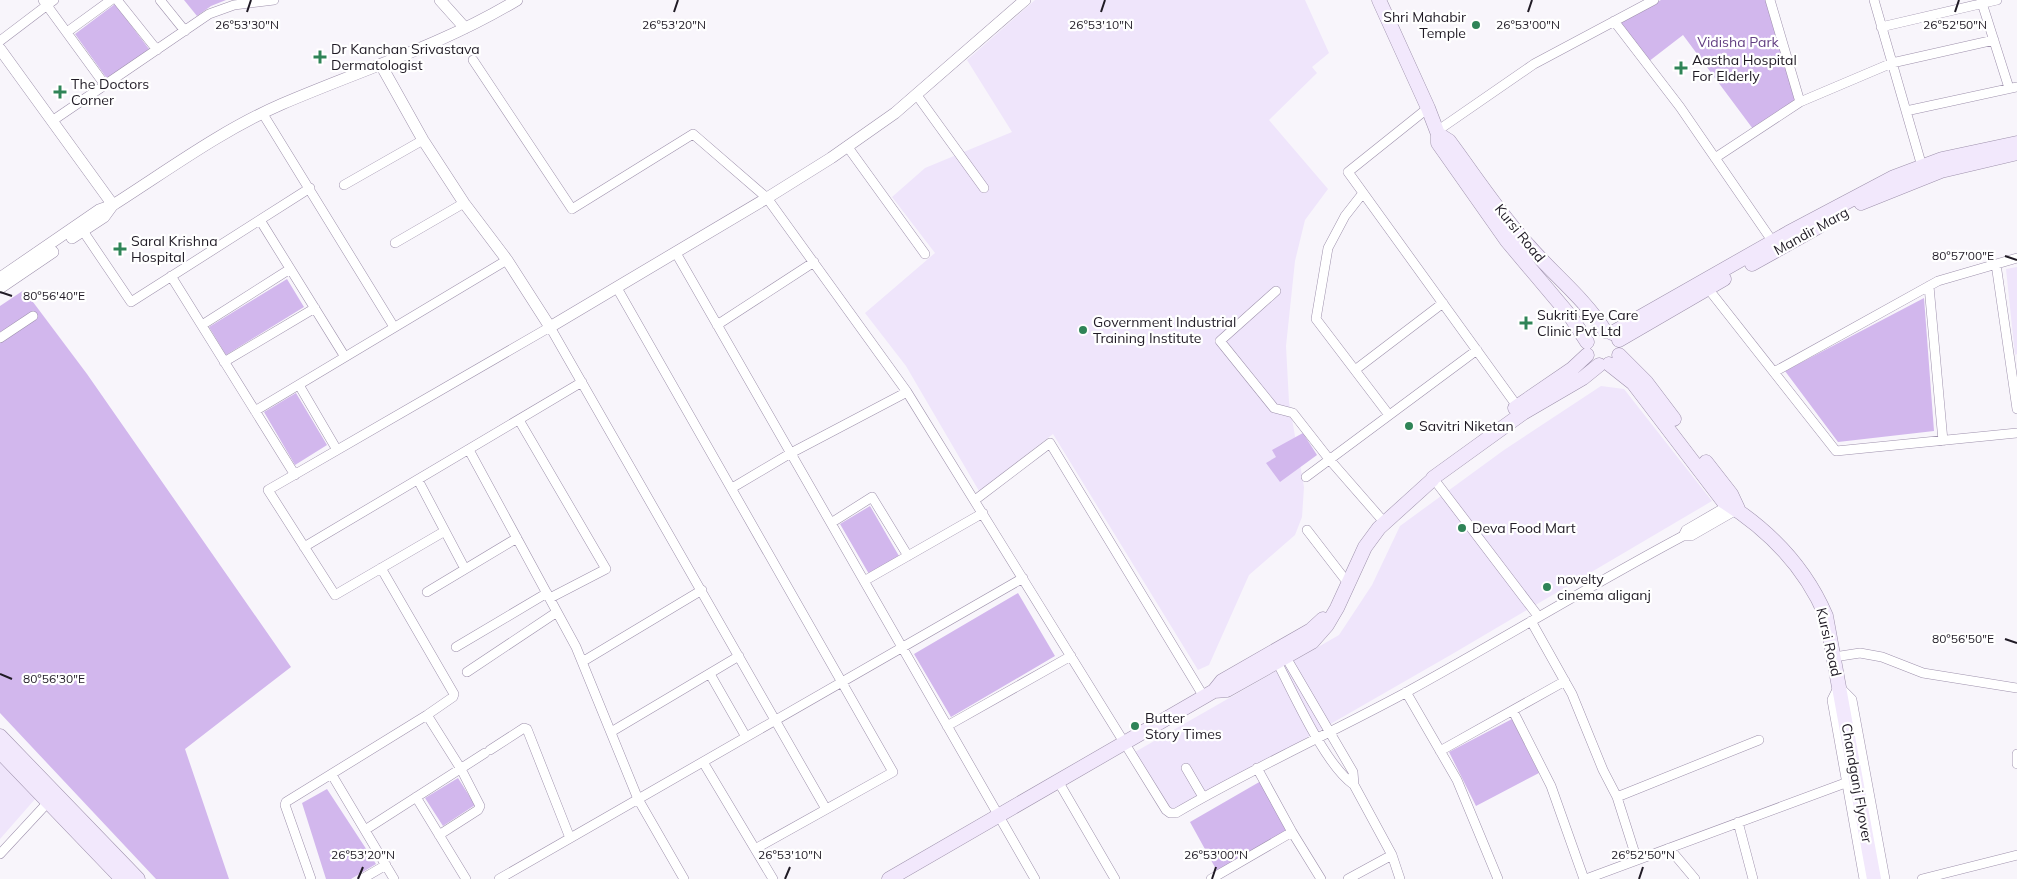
<svg xmlns="http://www.w3.org/2000/svg" width="2017" height="879" font-family="Mulish,sans-serif">
  <style>
    .built { fill: #efe5fb }
    .green { fill: #d2b7ed }
    .lines { fill: none; stroke-linecap: round; stroke-linejoin: round }
    .minor-casing { stroke: #9e91ac; stroke-width: 10 }
    .tertiary-casing { stroke: #9e91ac; stroke-width: 12 }
    .secondary-casing { stroke: #9e91ac; stroke-width: 15 }
    .minor { stroke: #fff; stroke-width: 9 }
    .tertiary { stroke: #fff; stroke-width: 11 }
    .secondary { stroke: #f2e8fc; stroke-width: 14 }
    .ticks { fill: none; stroke: #201b25; stroke-width: 2 }
    .poi-dot { fill: #2f8457; stroke: #fff; stroke-width: 2 }
    .labels { text-anchor: middle; dominant-baseline: central; stroke-width: 4.5; stroke-linejoin: round; paint-order: stroke }
    .poi-label { font-size: 14px; fill: #201b25; stroke: #fff; text-anchor: start }
    .park-label { font-size: 14px; fill: #634083; stroke: #fff }
    .street-label { font-size: 14px; fill: #201b25; stroke: #fff }
    .ticks-label { font-size: 12px; text-anchor: middle; fill: #201b25; stroke: #fff; stroke-width: 4.5; stroke-linejoin: round; paint-order: stroke }
  </style>
  <rect width="100%" height="100%" fill="#f8f5fb"/>
  <path class="built" d="M 1035,0 L 1305,0 L 1329,53 L 1312,67 L 1317,73 L 1269,120 L 1328,189 L 1305,220 L 1295,261 L 1286,346 L 1289,402 L 1304,487 L 1302,517 L 1295,535 L 1249,575 L 1209,665 L 1198,670 L 1053,434 L 979,491 L 906,366 L 865,313 L 935,253 L 892,197 L 925,168 L 1012,132 L 967,60 Z
    M 2017,267 L 2017,354 L 2015,355 L 2006,269 Z
    M 1601,386 L 1624,389 L 1712,501 L 1454,653 L 1174,814 L 1135,752 L 1339,635 L 1372,585 L 1400,526 L 1504,450 Z
    M 0,758 L 36,798 L 0,839 Z"/>
  <path class="green" d="M 184,0 L 226,0 L 211,6 L 197,16 Z
    M 1661,0 L 1768,0 L 1798,101 L 1753,129 L 1683,35 L 1648,62 L 1618,22 Z
    M 115,4 L 149,49 L 108,80 L 75,34 Z
    M 287,279 L 304,307 L 226,355 L 209,327 Z
    M 24,290 L 87,374 L 291,667 L 185,749 L 229,879 L 156,879 L 0,713 L 0,306 Z
    M 1924,298 L 1934,431 L 1838,442 L 1785,371 Z
    M 296,393 L 327,445 L 295,465 L 264,412 Z
    M 1303,433 L 1317,455 L 1280,482 L 1266,463 L 1276,457 L 1272,450 Z
    M 870,506 L 899,556 L 869,574 L 840,524 Z
    M 1018,593 L 1055,656 L 951,717 L 914,654 Z
    M 1512,719 L 1539,773 L 1476,806 L 1449,752 Z
    M 458,778 L 475,805 L 443,826 L 425,798 Z
    M 1261,781 L 1289,829 L 1217,871 L 1190,822 Z
    M 327,789 L 376,864 L 351,879 L 326,879 L 302,803 Z"/>
  <g class="lines">
    <defs>
      <path id="minor" d="M 43,0 L 105,85
        M 117,0 L 157,50
        M 160,0 L 185,31
        M 1770,0 L 1800,102
        M 1874,0 L 1923,170
        M 1981,0 L 2009,88
        M 1614,21 L 1680,107 L 1775,245
        M 1881,27 L 1997,0
        M 67,32 L 111,0
        M 0,41 L 54,0
        M 473,60 L 572,209 L 693,134 L 767,198 L 907,392 L 1166,810 L 1170,813 L 1176,813 C 1251,769 1329,734 1405,693 C 1498,642 1589,586 1683,536 L 1691,536 L 1738,509
        M 916,94 L 984,188
        M 1428,108 L 1348,172 L 1517,406
        M 1906,111 L 2017,87
        M 263,114 L 394,327
        M 52,121 L 209,14 L 234,5 L 274,0
        M 1437,131 L 1534,64 L 1654,0
        M 847,146 L 925,254
        M 1715,158 L 1800,102 L 1892,63 L 1994,40
        M 344,185 L 423,140
        M 1363,193 L 1345,216 L 1328,248 L 1316,319 L 1389,415
        M 260,220 L 345,357
        M 83,231 L 131,302 L 310,188
        M 395,243 L 464,203
        M 676,253 L 1035,879
        M 1996,264 L 2017,409
        M 171,276 L 295,475
        M 1706,286 L 1836,451 L 2017,433
        M 1929,286 L 1943,441
        M 617,288 L 893,772 L 755,849
        M 1276,291 L 1220,341 L 1274,408 L 1293,413 L 1329,459 L 1384,522
        M 202,325 L 290,269
        M 717,325 L 814,262
        M 0,338 L 33,316
        M 224,362 L 315,308
        M 1355,370 L 1443,303
        M 1774,372 L 1938,281 L 2017,258
        M 299,385 L 337,450
        M 255,411 L 507,260
        M 519,420 L 606,569 L 550,598
        M 469,450 L 576,647 L 638,799 L 684,879
        M 1306,477 L 1477,350
        M 1433,478 L 1538,616
        M 418,480 L 465,569
        M 732,488 L 791,453 L 907,392
        M 975,500 L 1050,443 L 1204,697
        M 831,523 L 872,497 L 908,556
        M 1307,530 L 1344,578
        M 445,531 L 335,595 L 268,490 L 550,327 L 826,809
        M 1683,536 L 1686,530 L 1729,505
        M 304,547 L 582,382
        M 864,581 L 983,513
        M 427,592 L 517,538
        M 1531,621 L 1572,694 L 1603,770 L 1617,797 L 1637,860
        M 456,647 L 547,593
        M 1284,654 L 1353,772 L 1354,785 L 1392,855 L 1400,879
        M 1834,657 L 1860,653 L 1882,657 L 1923,673 L 2017,688
        M 1277,658 L 1277,662 C 1294,694 1325,765 1354,785
        M 582,662 L 702,590
        M 467,672 L 557,612
        M 710,674 L 746,737
        M 1406,692 L 1457,780 L 1498,879
        M 1513,711 L 1551,786 L 1584,879
        M 427,715 L 461,769 L 480,806 L 478,810 L 439,835
        M 947,726 L 1071,656
        M 611,732 L 739,656
        M 490,750 L 524,728 L 527,729 L 570,838
        M 1440,751 L 1565,681
        M 2017,754 L 2017,764
        M 703,762 L 773,879
        M 1186,768 L 1203,797
        M 1257,768 L 1292,832 L 1321,879
        M 332,775 L 394,879
        M 1058,781 L 1115,879
        M 416,797 L 466,879
        M 1617,797 L 1759,740
        M 1738,822 L 1753,879
        M 365,830 L 485,753
        M 1669,848 L 1695,879
        M 0,854 L 51,799
        M 311,879 L 285,805 L 286,802 L 427,715 L 453,697 L 454,694 L 381,568
        M 362,879 L 386,865
        M 499,879 L 1023,578
        M 1211,879 L 1292,832
        M 1348,879 L 1392,855
        M 1586,879 L 1848,782
        M 1922,879 L 2017,855"/>
      <path id="tertiary" d="M 440,0 L 465,28
        M 0,49 L 113,205
        M 381,65 L 423,140 L 464,203 L 507,260 L 550,327 L 767,198 L 831,158 L 895,113 L 1025,0
        M 72,238 L 104,217 L 112,206
        M 0,278 L 99,210 L 113,205 C 168,170 222,130 282,104 C 361,70 443,45 517,0
        M 0,288 L 53,252
        M 1865,879 L 1833,700 L 1839,688 L 1851,700 L 1884,879"/>
      <path id="secondary" d="M 1379,0 L 1428,108 L 1438,134 L 1438,143 L 1507,241 L 1571,317 L 1587,342
        M 1438,134 L 1449,141 C 1475,176 1499,213 1528,245 C 1553,274 1584,298 1605,331
        M 1861,203 L 1941,171 L 2017,153
        M 1752,264 L 1818,227
        M 1612,333 L 1788,233 L 1894,177 L 1942,159 L 2017,143
        M 1619,340 L 1724,279
        M 1619,355 L 1646,382 L 1674,419
        M 1609,364 L 1633,383 L 1723,501 C 1768,529 1805,567 1826,616 L 1874,879
        M 1515,408 L 1572,369 L 1587,355
        M 1706,462 L 1731,494 L 1738,509
        M 1214,691 L 1222,681 L 1311,630 L 1323,619
        M 0,736 L 138,879
        M 0,752 L 122,879
        M 889,879 L 1214,691 L 1227,690 L 1312,642 L 1327,625 L 1337,608 L 1365,547 L 1379,528 L 1432,480 L 1433,478 L 1523,413 L 1583,378 L 1599,365"/>
    </defs>
    <use href="#minor" class="minor-casing"/>
    <use href="#tertiary" class="tertiary-casing"/>
    <use href="#secondary" class="secondary-casing"/>
    <use href="#minor" class="minor"/>
    <use href="#tertiary" class="tertiary"/>
    <use href="#secondary" class="secondary"/>
  </g>
  <path class="ticks" d="M 247,12 L 251,0M 674,12 L 678,0M 1101,12 L 1105,0M 1528,12 L 1532,0M 1955,12 L 1959,0M 2005,256 L 2017,260M 0,292 L 12,296M 2005,639 L 2017,643M 0,674 L 12,679M 358,879 L 363,867M 785,879 L 790,867M 1212,879 L 1216,867M 1639,879 L 1643,867"/>
  <g class="poi-dot">
    <circle cx="1476" cy="25" r="5"/>
    <path d="M317.5 49.5h5v5h5v5h-5v5h-5v-5h-5v-5h5z"/>
    <path d="M1678.5 60.5h5v5h5v5h-5v5h-5v-5h-5v-5h5z"/>
    <path d="M57.5 84.5h5v5h5v5h-5v5h-5v-5h-5v-5h5z"/>
    <path d="M117.5 241.5h5v5h5v5h-5v5h-5v-5h-5v-5h5z"/>
    <path d="M1523.5 315.5h5v5h5v5h-5v5h-5v-5h-5v-5h5z"/>
    <circle cx="1083" cy="330" r="5"/>
    <circle cx="1409" cy="426" r="5"/>
    <circle cx="1462" cy="528" r="5"/>
    <circle cx="1547" cy="587" r="5"/>
    <circle cx="1135" cy="726" r="5"/>
  </g>
  <g class="labels">
    <g class="poi-label">
      <text x="1466" y="17" text-anchor="end">Shri Mahabir<tspan x="1466" dy="16">Temple</tspan></text>
      <text x="331" y="49">Dr Kanchan Srivastava<tspan x="331" dy="16">Dermatologist</tspan></text>
      <text x="1692" y="60">Aastha Hospital<tspan x="1692" dy="16">For Elderly</tspan></text>
      <text x="71" y="84">The Doctors<tspan x="71" dy="16">Corner</tspan></text>
      <text x="131" y="241">Saral Krishna<tspan x="131" dy="16">Hospital</tspan></text>
      <text x="1537" y="315">Sukriti Eye Care<tspan x="1537" dy="16">Clinic Pvt Ltd</tspan></text>
      <text x="1093" y="322">Government Industrial<tspan x="1093" dy="16">Training Institute</tspan></text>
      <text x="1419" y="426">Savitri Niketan</text>
      <text x="1472" y="528">Deva Food Mart</text>
      <text x="1557" y="579">novelty<tspan x="1557" dy="16">cinema aliganj</tspan></text>
      <text x="1145" y="718">Butter<tspan x="1145" dy="16">Story Times</tspan></text>
    </g>
    <g class="park-label">
      <text x="1738" y="42">Vidisha Park</text>
    </g>
    <g class="street-label">
      <text transform="translate(1811 231) rotate(-29)">Mandir Marg</text>
      <text transform="translate(1520 233) rotate(51)">Kursi Road</text>
      <text transform="translate(1829 642) rotate(77)">Kursi Road</text>
      <text transform="translate(1857 783) rotate(80)">Chandganj Flyover</text>
    </g>
  </g>
  <g class="ticks-label">
    <text x="247" y="29">26°53'30"N</text>
    <text x="674" y="29">26°53'20"N</text>
    <text x="1101" y="29">26°53'10"N</text>
    <text x="1528" y="29">26°53'00"N</text>
    <text x="1955" y="29">26°52'50"N</text>
    <text x="1963" y="260">80°57'00"E</text>
    <text x="54" y="300">80°56'40"E</text>
    <text x="1963" y="643">80°56'50"E</text>
    <text x="54" y="683">80°56'30"E</text>
    <text x="363" y="859">26°53'20"N</text>
    <text x="790" y="859">26°53'10"N</text>
    <text x="1216" y="859">26°53'00"N</text>
    <text x="1643" y="859">26°52'50"N</text>
  </g>
</svg>
